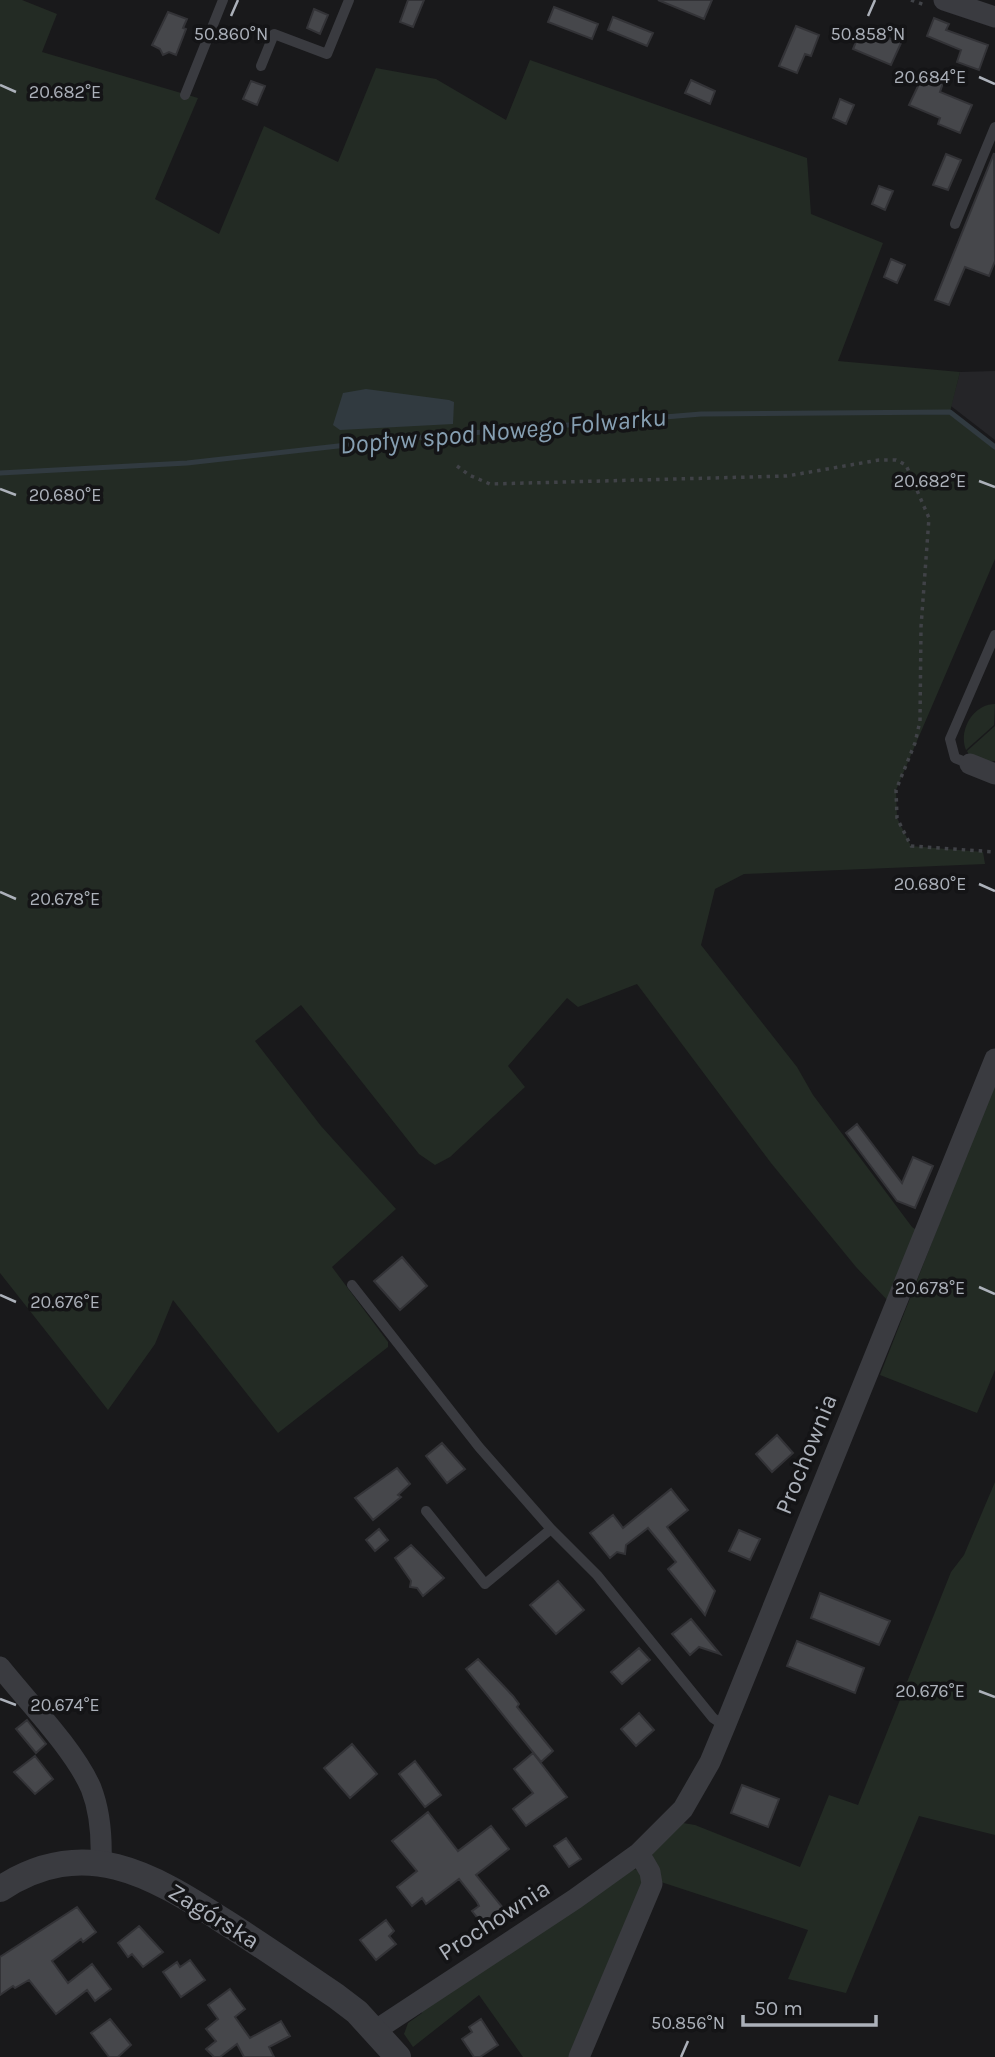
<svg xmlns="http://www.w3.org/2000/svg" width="995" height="2057" font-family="Karla,sans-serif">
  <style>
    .built { fill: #252528 }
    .green { fill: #232b24 }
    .water { fill: #313a40 }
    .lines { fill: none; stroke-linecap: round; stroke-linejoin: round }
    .stream { stroke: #313a40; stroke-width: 5 }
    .building { fill: #46474b; stroke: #333337; stroke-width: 2 }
    .path { stroke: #404247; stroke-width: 3.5; stroke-dasharray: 3.5 5; stroke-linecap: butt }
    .service { stroke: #3a3b40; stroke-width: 10 }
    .minor { stroke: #3a3b40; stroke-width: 21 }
    .tertiary { stroke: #3a3b40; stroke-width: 26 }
    .ticks { fill: none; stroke: #acb1ba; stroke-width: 2.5 }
    .labels { text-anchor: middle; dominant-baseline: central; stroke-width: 7; stroke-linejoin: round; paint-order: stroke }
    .street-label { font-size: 24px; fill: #acb1ba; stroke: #141416 }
    .water-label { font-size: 26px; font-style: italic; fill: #869fb2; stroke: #141416 }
    .ticks-label { font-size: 18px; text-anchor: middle; fill: #acb1ba; stroke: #141416; stroke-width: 7; stroke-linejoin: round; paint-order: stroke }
  </style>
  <rect width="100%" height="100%" fill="#19191b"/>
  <path class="built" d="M 995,371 L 995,440 L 951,406 L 960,372 Z"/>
  <path class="green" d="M 0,0 L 22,0 L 57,14 L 42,52 L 198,98 L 155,199 L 219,234 L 264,126 L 338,162 L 376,68 L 436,79 L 506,120 L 530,60 L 807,158 L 811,214 L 883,243 L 838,361 L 960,372 L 950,412 L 995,447 L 995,559 L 896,790 L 897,818 L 911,846 L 983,852 L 985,864 L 744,874 L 715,889 L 701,945 L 797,1067 L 813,1095 L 912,1227 L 918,1231 L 889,1302 L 856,1267 L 771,1163 L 637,984 L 578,1007 L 567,998 L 508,1066 L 525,1087 L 450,1157 L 435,1165 L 419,1154 L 301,1005 L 255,1041 L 321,1126 L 396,1209 L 332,1267 L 388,1342 L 388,1347 L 278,1433 L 173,1300 L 155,1344 L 108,1410 L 0,1273 Z
    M 995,704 L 994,725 L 966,750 C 958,731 973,704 995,704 Z
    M 995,726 L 995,761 L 988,762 L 969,755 L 967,751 Z
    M 995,1081 L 995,1370 L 977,1413 L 880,1375 Z
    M 995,1482 L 995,1835 L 919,1816 L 846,1993 L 788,1979 L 808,1930 L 661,1882 L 652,1854 L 683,1823 L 695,1825 L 800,1867 L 829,1795 L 858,1805 L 951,1572 L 964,1555 Z
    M 631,1869 L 640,1870 L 645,1878 L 572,2057 L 523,2057 L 479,1995 L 413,2047 L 404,2034 L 408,2023 L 422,2013 L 421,2009 Z"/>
  <path class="water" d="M 366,389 L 449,400 L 454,402 L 453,424 L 340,430 L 333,425 L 343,393 Z"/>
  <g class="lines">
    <path class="stream" d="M 0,473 L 187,463 L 400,439 L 701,414 L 950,412 L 995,447"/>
  </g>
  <path class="building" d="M 408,0 L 424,0 L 413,27 L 400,22 Z
    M 658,0 L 712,0 L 704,19 Z
    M 554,7 L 598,24 L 592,39 L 548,22 Z
    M 314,9 L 328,15 L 320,34 L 307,28 Z
    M 168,12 L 187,19 L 183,28 L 186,29 L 176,55 L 169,52 L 163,55 L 160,49 L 152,45 Z
    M 613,17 L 653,33 L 647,46 L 608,30 Z
    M 934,18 L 949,24 L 946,30 L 988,45 L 979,70 L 957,62 L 961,50 L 927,36 Z
    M 796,26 L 819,35 L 811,56 L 805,54 L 797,73 L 779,66 Z
    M 862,27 L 901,43 L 891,65 L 853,49 Z
    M 928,73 L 944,80 L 940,92 L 972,105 L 960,133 L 938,124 L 940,118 L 909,105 L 919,84 L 923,85 Z
    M 691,80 L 715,91 L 710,104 L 685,93 Z
    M 251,81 L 265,86 L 257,105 L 243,99 Z
    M 840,99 L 854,105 L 846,124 L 833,118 Z
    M 994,153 L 995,261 L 989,276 L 965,267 L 949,305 L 935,300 Z
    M 946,154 L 961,160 L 948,190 L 933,185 Z
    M 879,186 L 893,191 L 885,210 L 872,204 Z
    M 891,259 L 905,265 L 897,283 L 884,277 Z
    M 857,1124 L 902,1183 L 913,1157 L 933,1166 L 915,1208 L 897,1201 L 846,1133 Z
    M 402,1257 L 427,1286 L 400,1310 L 374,1281 Z
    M 777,1435 L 793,1453 L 772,1472 L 756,1454 Z
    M 442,1443 L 465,1469 L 447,1483 L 426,1456 Z
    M 397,1468 L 410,1484 L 398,1495 L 401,1497 L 373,1520 L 355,1498 Z
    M 671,1489 L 688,1510 L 667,1527 L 715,1591 L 705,1615 L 668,1569 L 676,1562 L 648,1528 L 626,1545 L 625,1554 L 617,1552 L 610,1558 L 590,1533 L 613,1515 L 623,1528 Z
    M 379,1529 L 388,1540 L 375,1551 L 366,1540 Z
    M 739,1530 L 760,1539 L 750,1560 L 729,1551 Z
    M 411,1545 L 444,1578 L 423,1596 L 417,1588 L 410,1587 L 411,1581 L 395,1558 Z
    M 558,1581 L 584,1610 L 556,1634 L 530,1605 Z
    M 820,1593 L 890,1621 L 879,1645 L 811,1618 Z
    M 691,1619 L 720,1654 L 699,1647 L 690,1655 L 672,1634 Z
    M 797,1641 L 864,1668 L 855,1693 L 787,1666 Z
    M 639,1648 L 650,1660 L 622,1684 L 611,1672 Z
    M 478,1659 L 513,1696 L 519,1704 L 517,1707 L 553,1751 L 541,1762 L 466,1669 Z
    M 639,1713 L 654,1730 L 636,1746 L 621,1729 Z
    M 27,1720 L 46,1744 L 36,1753 L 16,1729 Z
    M 352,1744 L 377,1774 L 350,1798 L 324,1768 Z
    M 533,1753 L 567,1797 L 526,1826 L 513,1809 L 533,1793 L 514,1769 Z
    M 35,1756 L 53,1779 L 35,1794 L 14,1772 Z
    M 415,1761 L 441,1795 L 425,1807 L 399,1774 Z
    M 742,1785 L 779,1799 L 768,1827 L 731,1813 Z
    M 428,1812 L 458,1851 L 491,1826 L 509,1849 L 476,1875 L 508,1914 L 487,1930 L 472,1911 L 479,1906 L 477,1902 L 459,1879 L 426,1904 L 422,1898 L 412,1906 L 397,1887 L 417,1871 L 392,1841 Z
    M 566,1838 L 581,1859 L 569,1867 L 554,1846 Z
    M 77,1907 L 96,1932 L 83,1942 L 81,1939 L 52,1961 L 68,1983 L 92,1964 L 111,1989 L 95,2001 L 87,1990 L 56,2014 L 29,1980 L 15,1988 L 13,1986 L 0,1995 L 0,1957 Z
    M 386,1920 L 394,1931 L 389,1936 L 396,1944 L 376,1960 L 360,1940 Z
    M 139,1926 L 163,1952 L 143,1967 L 132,1954 L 128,1957 L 118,1943 Z
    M 190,1960 L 205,1980 L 181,1997 L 163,1972 L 177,1962 L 180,1967 Z
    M 230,1989 L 245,2009 L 235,2017 L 250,2038 L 281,2021 L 290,2036 L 269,2047 L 274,2057 L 244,2057 L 237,2044 L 220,2057 L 214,2057 L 206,2049 L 216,2041 L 206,2029 L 218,2019 L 208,2005 Z
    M 110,2019 L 131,2045 L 118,2057 L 109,2057 L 91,2033 Z
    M 481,2019 L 498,2045 L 480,2057 L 474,2057 L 462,2039 L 472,2032 L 469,2027 Z"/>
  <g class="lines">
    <path class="path" d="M 911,0 L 925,5
      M 457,466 L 469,475 L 490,484 L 787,476 L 879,460 L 896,460 L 906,465 L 929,518 L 921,627 L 920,721 L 915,743 L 896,790 L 897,818 L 911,846 L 995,852"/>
    <path class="service" d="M 261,66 L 274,34 L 327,54 L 349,0
      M 185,95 L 223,0
      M 955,224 L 995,127
      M 970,764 L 955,758 L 950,739 L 995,635
      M 352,1285 L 479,1447 L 551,1529 L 597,1575 L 713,1718 L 725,1726
      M 426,1511 L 485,1584 L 551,1529"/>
    <path class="minor" d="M 944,0 L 995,17
      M 970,764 L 995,774
      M 0,1667 C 27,1701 74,1749 91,1788 C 100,1811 102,1838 101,1863
      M 376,2030 L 575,1899 L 639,1853 L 683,1809 L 710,1762 L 725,1726 L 995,1059
      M 579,2057 L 652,1884 L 650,1872 L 639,1853"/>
    <path class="tertiary" d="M 0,1889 C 84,1834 151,1874 225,1922 C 263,1946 299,1971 336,1996 L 357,2012 L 398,2057"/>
  </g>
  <path class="ticks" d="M 231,16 L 238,0M 868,16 L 875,0M 979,77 L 995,84M 0,85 L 16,92M 979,481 L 995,487M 0,489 L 16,495M 979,884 L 995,891M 0,892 L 16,899M 979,1287 L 995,1294M 0,1295 L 16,1302M 979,1691 L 995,1697M 0,1699 L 16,1705M 681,2057 L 688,2041"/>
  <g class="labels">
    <g class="street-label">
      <text transform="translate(806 1454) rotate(-68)">Prochownia</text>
      <text transform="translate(214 1916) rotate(32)">Zagórska</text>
      <text transform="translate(494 1920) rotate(-33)">Prochownia</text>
    </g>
    <g class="water-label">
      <text transform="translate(503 431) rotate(-5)">Dopływ spod Nowego Folwarku</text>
    </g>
  </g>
  <g class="ticks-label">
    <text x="231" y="40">50.860°N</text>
    <text x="868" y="40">50.858°N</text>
    <text x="930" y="83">20.684°E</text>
    <text x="65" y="98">20.682°E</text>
    <text x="930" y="487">20.682°E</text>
    <text x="65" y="501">20.680°E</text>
    <text x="930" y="890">20.680°E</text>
    <text x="65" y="905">20.678°E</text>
    <text x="930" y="1294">20.678°E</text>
    <text x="65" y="1308">20.676°E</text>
    <text x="930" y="1697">20.676°E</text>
    <text x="65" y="1711">20.674°E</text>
    <text x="688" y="2029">50.856°N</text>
  </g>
  <path d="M743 2015v10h133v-10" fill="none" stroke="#acb1ba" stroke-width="3.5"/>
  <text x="754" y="2015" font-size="21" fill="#acb1ba" stroke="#141416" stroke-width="5" paint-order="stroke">50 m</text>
</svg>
